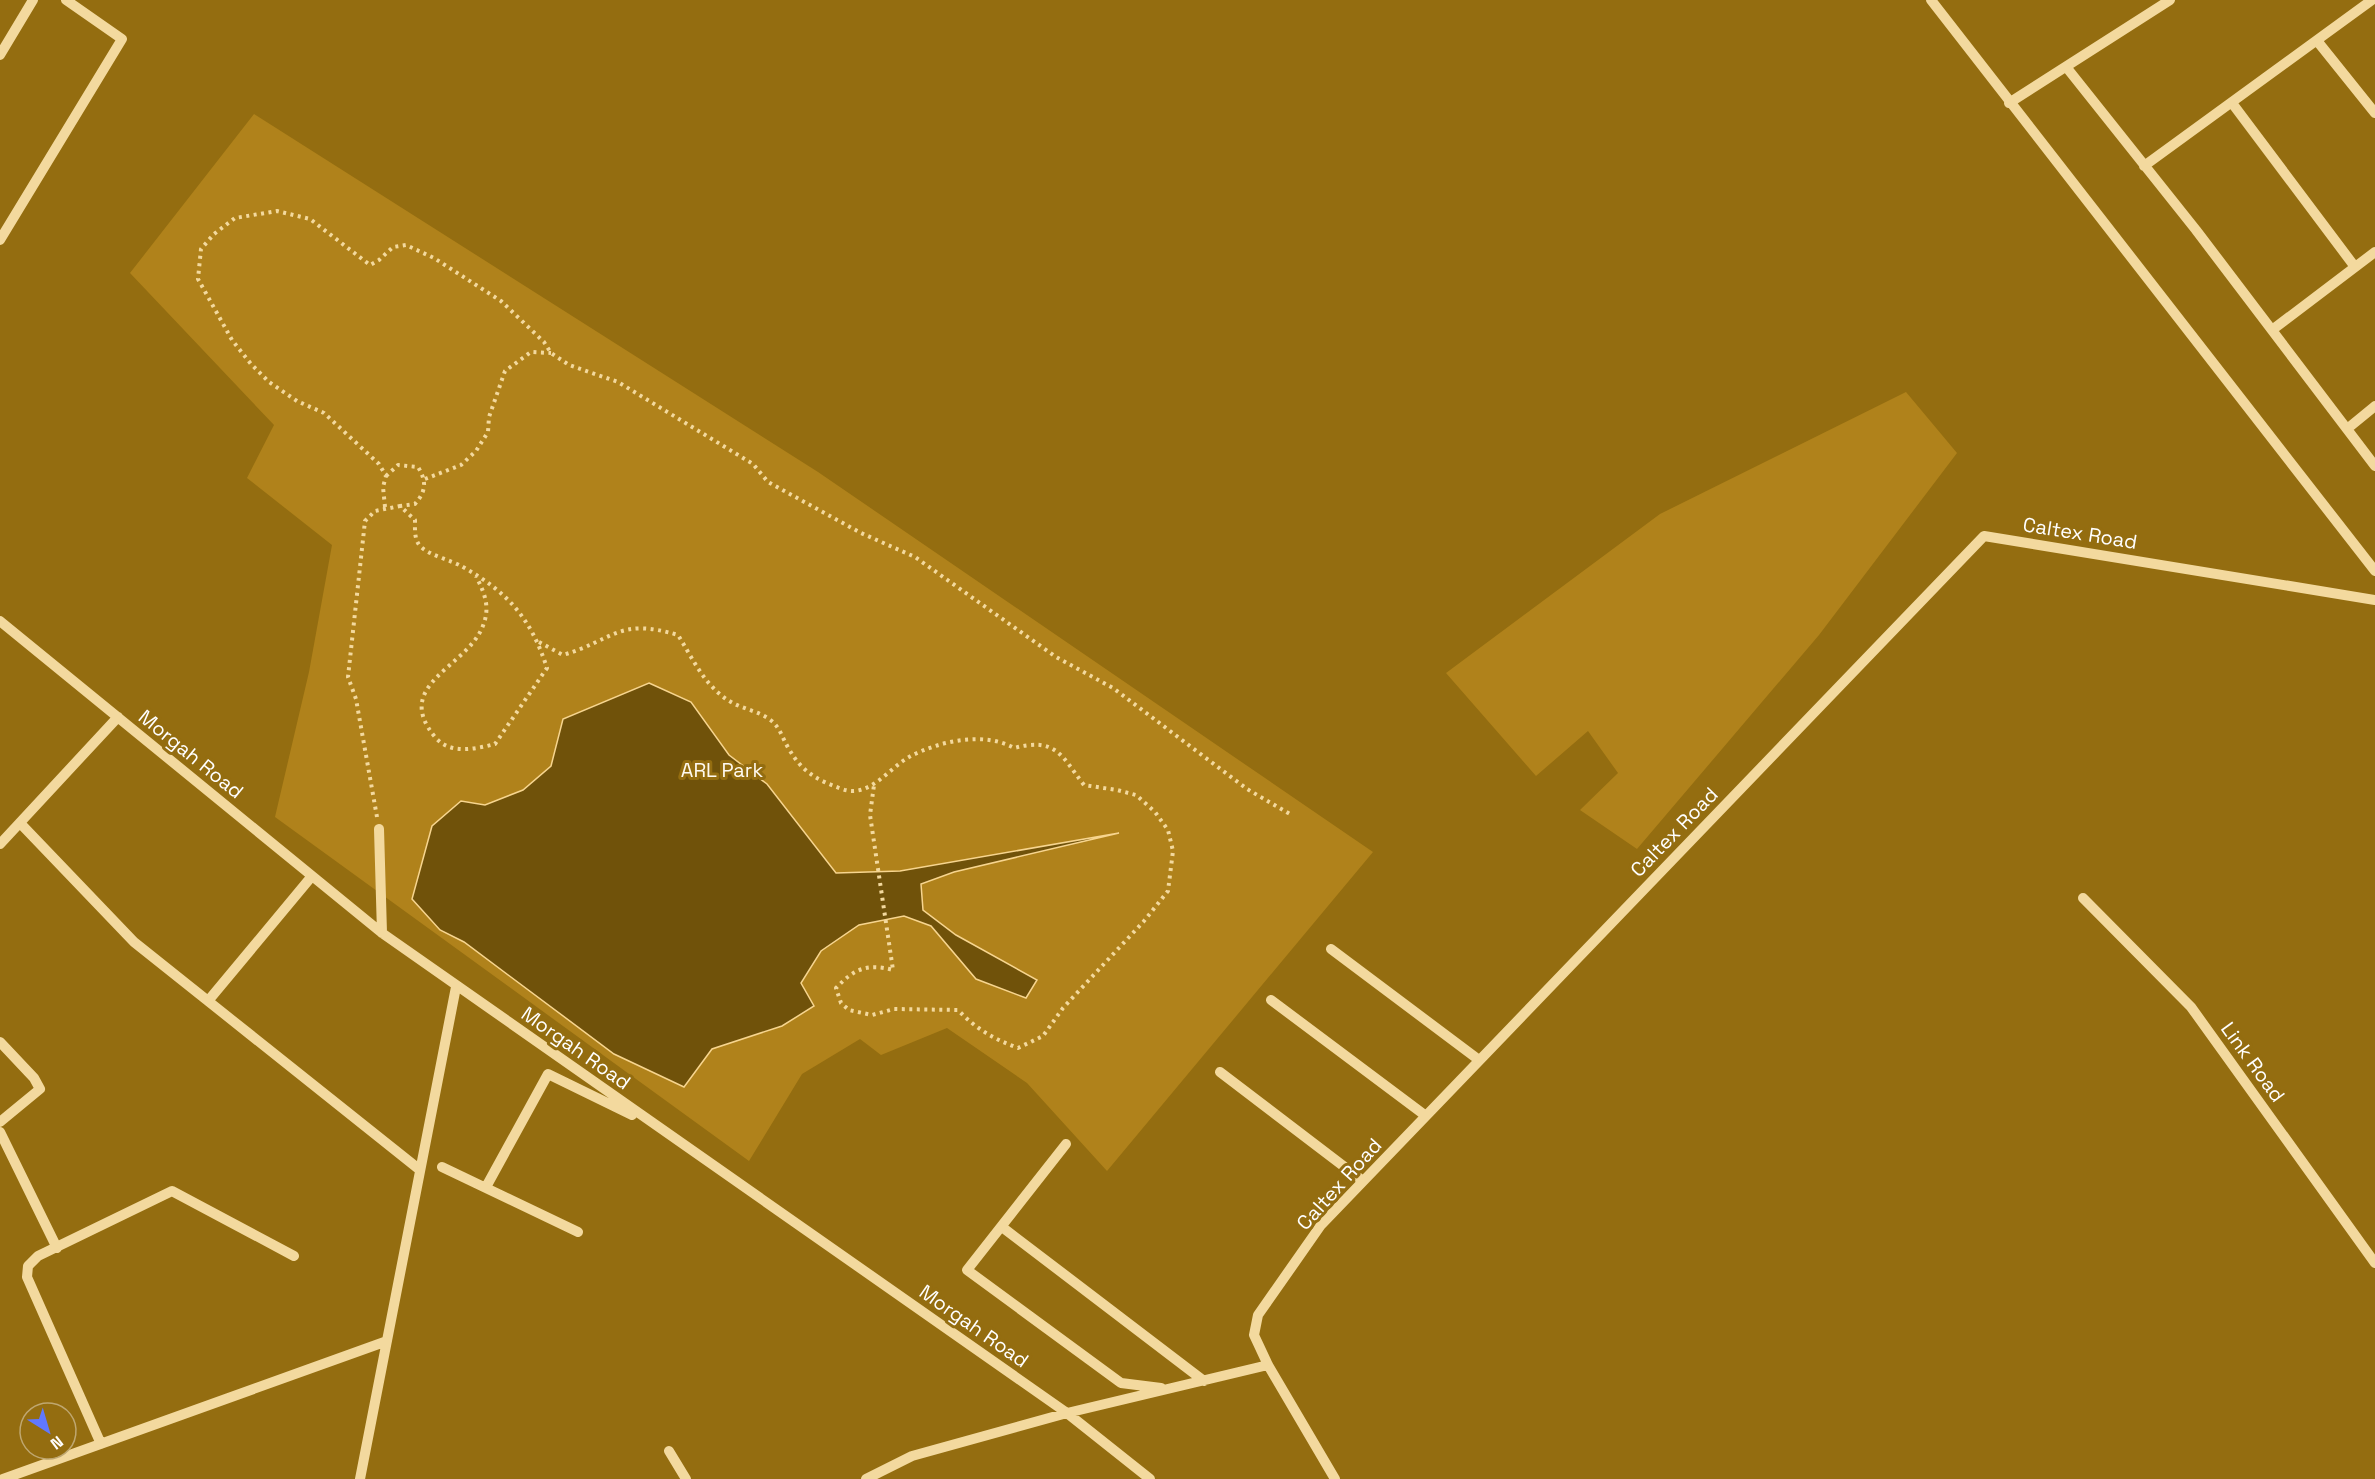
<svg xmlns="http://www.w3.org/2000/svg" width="2375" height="1479" font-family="'Space Grotesk',sans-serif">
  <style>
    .green { fill: #b0821b }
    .water { fill: #70520a; stroke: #f7d58f; stroke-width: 1.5 }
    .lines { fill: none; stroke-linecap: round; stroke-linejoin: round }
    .path { stroke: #f3d99e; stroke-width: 4; stroke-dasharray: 3 4.5; stroke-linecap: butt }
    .minor { stroke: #f3d99e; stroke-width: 10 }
    .labels { text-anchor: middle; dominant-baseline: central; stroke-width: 6; stroke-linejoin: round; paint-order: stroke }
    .street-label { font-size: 20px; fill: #fff; stroke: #946d10 }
    .park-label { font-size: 20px; fill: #fffaf0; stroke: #946d10 }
  </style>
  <rect width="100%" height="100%" fill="#946d10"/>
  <path class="green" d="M 254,114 L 818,472 L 1373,852 L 1107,1171 L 1027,1083 L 947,1028 L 881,1055 L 860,1039 L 802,1074 L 749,1161 L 275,817 L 309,672 L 332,545 L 247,478 L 274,425 L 130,273 Z
    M 1906,392 L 1957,453 L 1819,635 L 1637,849 L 1580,810 L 1618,773 L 1588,731 L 1536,776 L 1446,673 L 1660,514 Z"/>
  <path class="water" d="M 649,683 L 691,702 L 729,755 L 767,784 L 836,873 L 900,871 L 1119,833 L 954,872 L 921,884 L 923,910 L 956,935 L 1037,980 L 1026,998 L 976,979 L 931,926 L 904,916 L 859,925 L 821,951 L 801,983 L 814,1006 L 782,1026 L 712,1049 L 684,1087 L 614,1054 L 464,942 L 440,930 L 412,899 L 432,826 L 461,801 L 485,805 L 523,790 L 551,766 L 563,719 Z"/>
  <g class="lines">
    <path class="path" d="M 386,476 L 398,465 L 418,467 C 427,482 426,491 415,504 L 400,506
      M 425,479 L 461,465 L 476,451 L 488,432 L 489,417 L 505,371 L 531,352 L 551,353
      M 385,507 L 383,487 L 386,476 L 379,464 L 324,413 L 297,401 L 269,382 L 251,364 L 232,340 L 198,279 L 201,249 L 214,234 L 235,218 L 277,211 L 310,219 L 370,265 L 379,260 L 393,247 L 406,245 L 434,258 L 501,301 L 544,342 L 551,353 L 569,365 L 618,382 L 753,464 L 768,482 L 861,533 L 915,557 L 1056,657 L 1113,688 L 1247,789 L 1290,814
      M 539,642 L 563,655 C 614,640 618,617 678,635 C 693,659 705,687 731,702 C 743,709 758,711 769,719 C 780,726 782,738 789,749 C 802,772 817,780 842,789 C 869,799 889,768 909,757 C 939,741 984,731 1014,748 C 1056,737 1061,755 1084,785 L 1117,790 L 1136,795 L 1155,812 L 1168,830 L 1173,851 L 1168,891 L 1144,921 L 1063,1008 L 1043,1036 L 1018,1048 C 994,1039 976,1029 958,1010 L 894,1009 L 872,1015 L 849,1010 L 841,1003 L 836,988 C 854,969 867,963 893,970 L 870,815 L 874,785
      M 377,817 L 356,699 L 348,677 L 365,521 L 375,511 L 400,506 L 415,520 C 415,530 414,540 421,547 C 431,556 451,560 463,567 C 509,593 531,619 547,668 L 495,744 C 475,749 450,755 435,737 C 392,685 465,668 482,628 C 491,608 485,594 476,576"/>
    <path class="minor" d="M 1931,0 L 2375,571
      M 2318,42 L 2375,113
      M 0,55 L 33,0
      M 2067,68 L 2196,230 L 2375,466
      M 2009,103 L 2170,0
      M 2232,103 L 2355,267
      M 2144,166 L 2372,0
      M 0,240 L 122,39 L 66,0
      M 2272,330 L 2375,252
      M 2347,429 L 2375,406
      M 0,621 L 382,933 L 1067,1413 L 1150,1479
      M 20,823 L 134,942 L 420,1170
      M 379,829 L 382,933
      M 0,844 L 118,717
      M 2083,898 L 2191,1007 L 2375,1263
      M 1331,949 L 1479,1060
      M 1271,1000 L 1426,1116
      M 208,1001 L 312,876
      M 0,1042 L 34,1078 L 40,1089 L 0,1122
      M 1220,1072 L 1363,1181
      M 0,1132 L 57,1248
      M 1066,1144 L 967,1270 L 1121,1383 L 1161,1388
      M 442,1167 L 578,1232
      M 486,1187 L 548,1074 L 632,1115
      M 1002,1227 L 1204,1381
      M 101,1444 L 27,1277 L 28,1266 L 38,1256 L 172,1191 L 294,1256
      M 669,1451 L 686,1479
      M 3,1479 L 387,1341
      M 360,1479 L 456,987
      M 866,1479 L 912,1456 L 1067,1413 L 1268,1365
      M 1335,1479 L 1268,1365 L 1254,1335 L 1258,1315 L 1321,1225 L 1984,536 L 2375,600"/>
  </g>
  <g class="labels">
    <g class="street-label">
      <text transform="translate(2080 533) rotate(9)">Caltex Road</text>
      <text transform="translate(191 754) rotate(39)">Morgah Road</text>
      <text transform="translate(1674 832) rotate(-46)">Caltex Road</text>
      <text transform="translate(576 1048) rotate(35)">Morgah Road</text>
      <text transform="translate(2253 1062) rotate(54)">Link Road</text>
      <text transform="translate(1339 1184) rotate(-48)">Caltex Road</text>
      <text transform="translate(974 1326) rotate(35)">Morgah Road</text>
    </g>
    <g class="park-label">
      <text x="722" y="770">ARL Park</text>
    </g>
  </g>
  <g transform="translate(48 1431) rotate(143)"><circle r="28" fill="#946d10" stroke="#bfa770" stroke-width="1.5"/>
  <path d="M0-4.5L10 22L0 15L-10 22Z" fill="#6078ff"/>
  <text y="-9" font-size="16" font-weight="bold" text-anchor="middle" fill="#ffffff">N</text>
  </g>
</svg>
